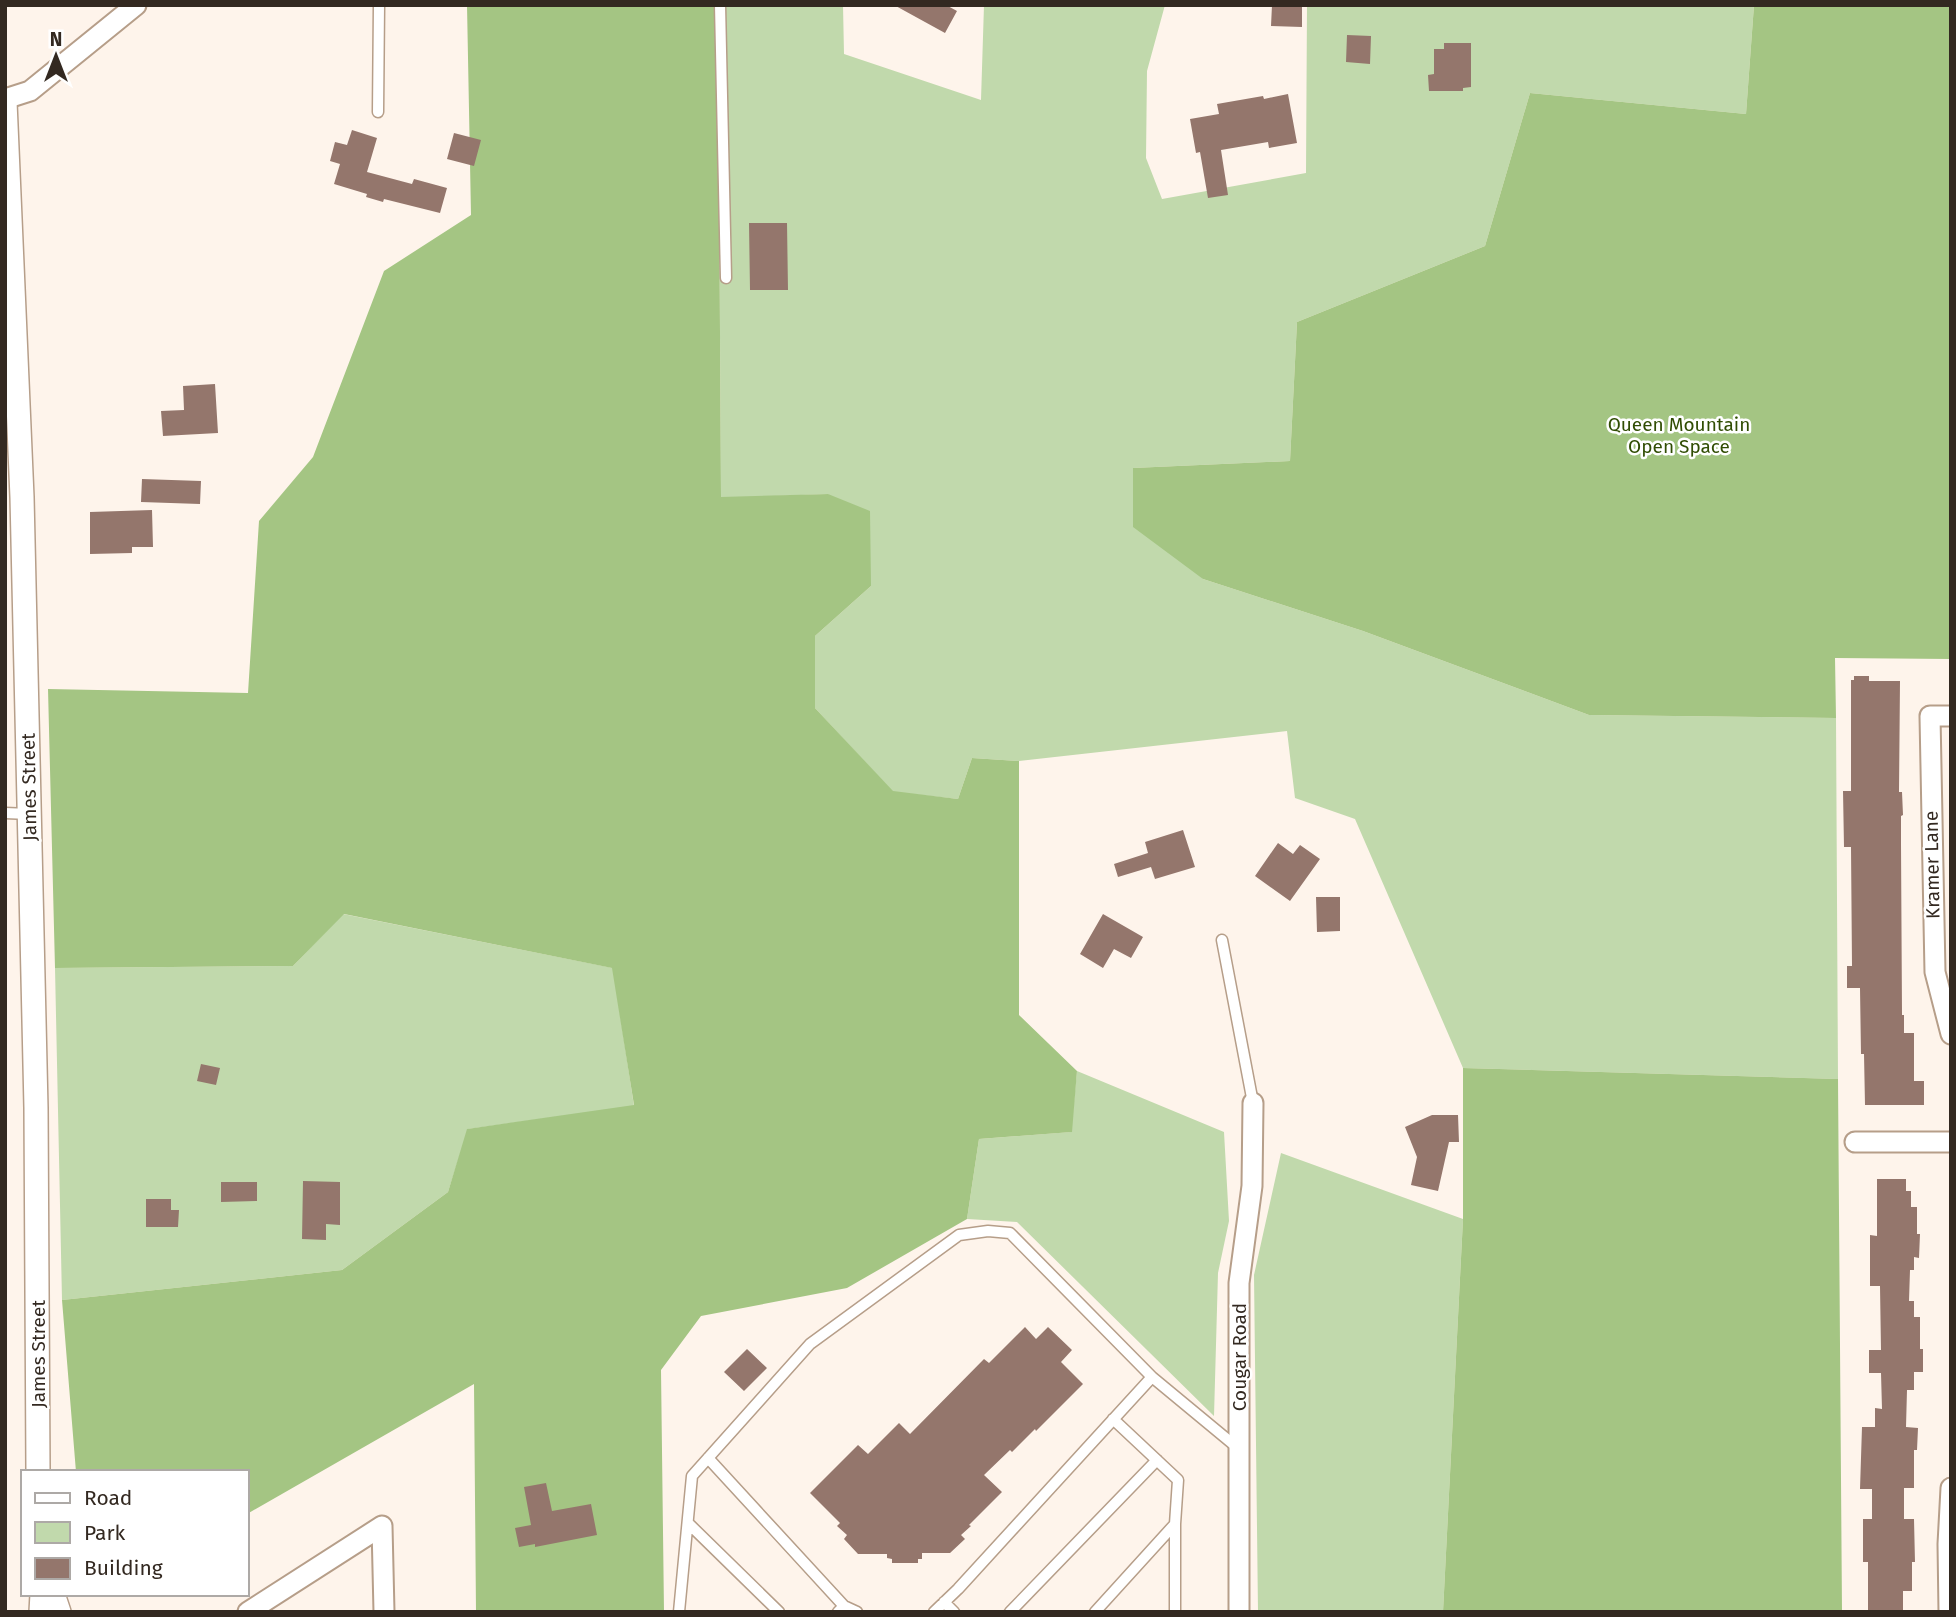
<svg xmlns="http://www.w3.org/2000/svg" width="1956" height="1617" font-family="'Fira Sans',sans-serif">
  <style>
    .green { fill: #c1d9ac }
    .forest { fill: #a4c583 }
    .building { fill: #94766c }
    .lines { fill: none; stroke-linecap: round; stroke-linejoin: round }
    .service-casing { stroke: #b69e89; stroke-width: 13 }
    .minor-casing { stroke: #b69e89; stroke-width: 23 }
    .tertiary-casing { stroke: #b69e89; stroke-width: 26 }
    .service { stroke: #fff; stroke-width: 10 }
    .minor { stroke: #fff; stroke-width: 19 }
    .tertiary { stroke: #fff; stroke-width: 23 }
    .labels { text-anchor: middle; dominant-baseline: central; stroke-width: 5; stroke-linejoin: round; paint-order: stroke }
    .park-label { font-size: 19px; fill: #304d03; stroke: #fff }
    .street-label { font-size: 19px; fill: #332921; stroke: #fff }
  </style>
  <rect width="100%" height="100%" fill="#fef4eb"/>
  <path class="green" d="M 718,5 L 843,5 L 844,54 L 981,100 L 984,5 L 1165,5 L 1147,71 L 1146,158 L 1162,199 L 1306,173 L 1307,5 L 1754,5 L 1746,114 L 1530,93 L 1485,246 L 1297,322 L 1290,461 L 1133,468 L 1203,579 L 1363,631 L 1589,715 L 1836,718 L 1838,1079 L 1463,1068 L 1355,819 L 1295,798 L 1287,731 L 1019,761 L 972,758 L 958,799 L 893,792 L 815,708 L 815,636 L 871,586 L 828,494 L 721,498 Z
    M 343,914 L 613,968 L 634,1106 L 468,1129 L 448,1192 L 342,1270 L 62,1300 L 55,968 L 293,966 Z
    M 1077,1071 L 1224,1132 L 1229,1221 L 1218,1273 L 1214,1416 L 1017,1222 L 967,1219 L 979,1139 L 1071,1132 Z
    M 1281,1153 L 1463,1219 L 1443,1612 L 1258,1612 L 1254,1275 Z"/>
  <path class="forest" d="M 467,5 L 718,5 L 721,497 L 828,494 L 870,511 L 871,586 L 815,636 L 815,708 L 893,791 L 958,799 L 972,758 L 1019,761 L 1019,1015 L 1077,1071 L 1072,1132 L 979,1139 L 967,1219 L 847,1288 L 701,1316 L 661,1370 L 664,1612 L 476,1612 L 474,1384 L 247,1514 L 247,1472 L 76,1472 L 62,1300 L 342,1270 L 448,1192 L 467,1129 L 634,1105 L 612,968 L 344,914 L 293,966 L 55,968 L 48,689 L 248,693 L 259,521 L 313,457 L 384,271 L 471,215 Z
    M 1754,5 L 1951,5 L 1951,659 L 1835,658 L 1836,718 L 1589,715 L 1363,631 L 1203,579 L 1133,527 L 1133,468 L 1290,461 L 1297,322 L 1485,246 L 1530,93 L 1746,114 Z
    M 1463,1068 L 1838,1079 L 1842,1612 L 1443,1612 L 1463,1219 Z"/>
  <path class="building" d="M 894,5 L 946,5 L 957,11 L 945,33 Z
    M 1272,5 L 1302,5 L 1302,27 L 1271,26 Z
    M 1347,35 L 1371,36 L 1370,64 L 1346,62 Z
    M 1444,43 L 1471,43 L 1471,87 L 1463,88 L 1463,91 L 1429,91 L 1428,75 L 1434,74 L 1434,49 L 1444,49 Z
    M 1288,94 L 1297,143 L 1269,148 L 1268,142 L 1221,150 L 1228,195 L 1208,198 L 1200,152 L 1196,153 L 1190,119 L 1219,114 L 1217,104 L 1263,96 L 1264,99 Z
    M 352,130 L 377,138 L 367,172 L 412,184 L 414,179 L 447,188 L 440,213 L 384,199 L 383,202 L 366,197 L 367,194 L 334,184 L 340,164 L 330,161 L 335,142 L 347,145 Z
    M 454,133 L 481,140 L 474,166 L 447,159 Z
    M 749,223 L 787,223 L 788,290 L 750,290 Z
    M 215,384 L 218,433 L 163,436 L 161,411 L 184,410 L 183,386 Z
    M 142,479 L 201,481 L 200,504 L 141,502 Z
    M 152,510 L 153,547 L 132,547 L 132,553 L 90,554 L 90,512 Z
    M 1854,676 L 1869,676 L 1869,681 L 1900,681 L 1899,792 L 1902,792 L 1903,815 L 1901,816 L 1901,844 L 1902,1015 L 1904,1015 L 1904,1033 L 1914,1033 L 1914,1081 L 1924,1081 L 1924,1105 L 1865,1105 L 1864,1054 L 1861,1054 L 1860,988 L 1847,988 L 1847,966 L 1852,966 L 1851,847 L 1844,847 L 1843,791 L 1851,791 L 1851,680 L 1854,680 Z
    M 1183,830 L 1195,867 L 1155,879 L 1151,867 L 1118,877 L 1114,864 L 1148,853 L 1145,842 Z
    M 1278,843 L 1293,854 L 1300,845 L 1320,859 L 1290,901 L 1255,876 Z
    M 1316,897 L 1340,897 L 1340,931 L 1317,932 Z
    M 1103,914 L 1143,937 L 1131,958 L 1114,949 L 1103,968 L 1080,954 Z
    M 201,1064 L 220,1068 L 216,1085 L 197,1081 Z
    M 1432,1115 L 1458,1115 L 1459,1142 L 1449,1142 L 1438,1191 L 1411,1185 L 1417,1157 L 1405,1127 Z
    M 1877,1179 L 1906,1179 L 1906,1191 L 1911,1191 L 1911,1207 L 1917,1207 L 1917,1234 L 1920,1234 L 1919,1258 L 1914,1257 L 1914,1270 L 1910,1270 L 1909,1301 L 1914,1301 L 1914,1317 L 1920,1317 L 1920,1349 L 1923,1349 L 1923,1372 L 1914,1372 L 1914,1390 L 1907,1390 L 1906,1427 L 1918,1428 L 1917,1450 L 1914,1450 L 1914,1488 L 1904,1488 L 1904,1519 L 1914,1519 L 1915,1562 L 1912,1562 L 1912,1591 L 1903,1591 L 1903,1612 L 1868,1612 L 1868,1562 L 1863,1562 L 1863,1519 L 1872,1519 L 1872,1489 L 1860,1489 L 1862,1427 L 1875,1427 L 1875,1408 L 1882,1409 L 1881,1373 L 1869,1373 L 1869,1350 L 1881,1350 L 1880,1286 L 1870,1286 L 1870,1235 L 1877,1236 Z
    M 303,1181 L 340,1182 L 340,1225 L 326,1224 L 326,1240 L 302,1239 Z
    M 221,1182 L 257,1182 L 257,1201 L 221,1202 Z
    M 146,1199 L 171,1199 L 171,1210 L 179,1210 L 178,1227 L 146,1227 Z
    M 1025,1327 L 1036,1339 L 1048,1327 L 1072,1350 L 1061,1362 L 1083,1384 L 1036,1431 L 1035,1429 L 1012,1452 L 1010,1450 L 984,1475 L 1002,1492 L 969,1525 L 971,1526 L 961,1535 L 965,1539 L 950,1553 L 922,1553 L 922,1559 L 918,1559 L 918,1563 L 892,1563 L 892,1559 L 887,1558 L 887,1554 L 858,1554 L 844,1539 L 847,1535 L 837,1526 L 840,1523 L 810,1493 L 858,1445 L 868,1454 L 899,1423 L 910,1434 L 984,1359 L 989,1363 Z
    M 747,1349 L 767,1368 L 744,1391 L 724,1372 Z
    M 546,1483 L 552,1511 L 591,1504 L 597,1535 L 535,1547 L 535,1544 L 519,1547 L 515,1528 L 531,1525 L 524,1487 Z"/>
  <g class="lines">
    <defs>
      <path id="service" d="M 720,5 L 726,278
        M 378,112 L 379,5
        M 5,813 L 29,814
        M 1222,940 L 1253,1103
        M 1113,1419 L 1178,1480 L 1175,1524 L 1175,1612
        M 708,1458 L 844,1606
        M 688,1523 L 779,1612
        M 944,1602 L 954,1612
        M 679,1612 L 692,1476 L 810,1344 L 959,1235 L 988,1231 L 1010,1233 L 1152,1377
        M 838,1612 L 844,1606 L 857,1612
        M 934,1612 L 958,1589 L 1152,1377 L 1239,1449
        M 1010,1612 L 1157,1460
        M 1095,1612 L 1175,1524"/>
      <path id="minor" d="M 5,99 L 30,91 L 136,5
        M 1951,716 L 1930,716 L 1935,972 L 1951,1034
        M 1855,1142 L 1951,1142
        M 382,1526 L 384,1612
        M 248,1612 L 382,1526
        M 1239,1612 L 1239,1283 L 1252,1186 L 1253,1103
        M 1949,1612 L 1948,1544 L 1951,1488"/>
      <path id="tertiary" d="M 5,102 L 22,497 L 36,1108 L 38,1472
        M 53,1594 L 59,1612
        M 41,1612 L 42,1594"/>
    </defs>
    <use href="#service" class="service-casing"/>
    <use href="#minor" class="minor-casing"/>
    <use href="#tertiary" class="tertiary-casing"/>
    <use href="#service" class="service"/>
    <use href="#minor" class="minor"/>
    <use href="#tertiary" class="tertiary"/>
  </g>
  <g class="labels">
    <g class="park-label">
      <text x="1679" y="424">Queen Mountain<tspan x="1679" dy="22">Open Space</tspan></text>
    </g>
    <g class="street-label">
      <text transform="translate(29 787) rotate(-91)">James Street</text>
      <text transform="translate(1932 865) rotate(-91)">Kramer Lane</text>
      <text transform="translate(38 1354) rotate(-90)">James Street</text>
      <text transform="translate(1239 1357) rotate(-90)">Cougar Road</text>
    </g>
  </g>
  <rect width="1956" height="1617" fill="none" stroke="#332921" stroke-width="14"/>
  <rect x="21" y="1470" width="228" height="126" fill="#ffffff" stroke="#ada9a6" stroke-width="2"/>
  <rect x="35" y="1493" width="35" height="10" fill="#ffffff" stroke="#ada9a6" stroke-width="2"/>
  <text x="84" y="1505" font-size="21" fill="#332921">Road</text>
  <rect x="35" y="1522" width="35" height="21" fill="#c1d9ac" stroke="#ada9a6" stroke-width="2"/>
  <text x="84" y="1540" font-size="21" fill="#332921">Park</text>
  <rect x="35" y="1558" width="35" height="21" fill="#94766c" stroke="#ada9a6" stroke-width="2"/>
  <text x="84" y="1575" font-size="21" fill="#332921">Building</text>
  <g transform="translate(56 56)" stroke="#ffffff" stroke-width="5" paint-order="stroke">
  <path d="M0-5L12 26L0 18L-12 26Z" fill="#332921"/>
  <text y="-10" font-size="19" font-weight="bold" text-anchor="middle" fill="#332921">N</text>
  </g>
</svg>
